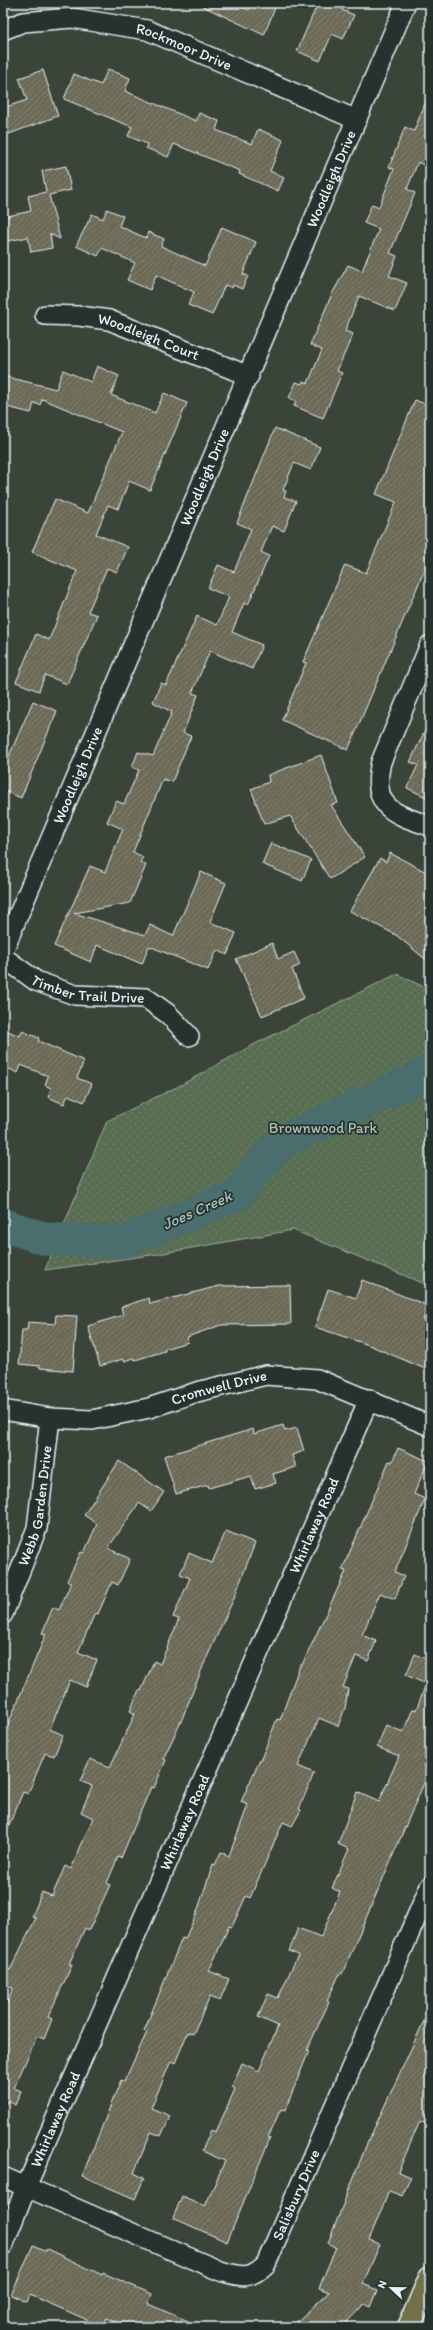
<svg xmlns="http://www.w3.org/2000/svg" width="433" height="2330" font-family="Itim,sans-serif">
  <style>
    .grass { fill: url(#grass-dots); stroke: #a0afa4 }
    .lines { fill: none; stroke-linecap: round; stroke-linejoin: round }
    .river { stroke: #496e6d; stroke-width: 33 }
    .building { fill: url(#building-hatch); stroke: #e8f1f8 }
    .minor-casing { stroke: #e8f1f8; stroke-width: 22 }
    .major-casing { stroke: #e8f1f8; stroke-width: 25 }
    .minor { stroke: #26332d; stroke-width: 19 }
    .major { stroke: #726f4a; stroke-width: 22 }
    .labels { text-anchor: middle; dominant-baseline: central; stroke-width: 3.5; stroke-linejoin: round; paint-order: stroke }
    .street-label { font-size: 15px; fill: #e8f1f8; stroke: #26332d }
    .park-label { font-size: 15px; fill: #afbcb5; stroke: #26332d }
    .water-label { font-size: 16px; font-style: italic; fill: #a8bdc0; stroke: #26332d }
  </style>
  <defs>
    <pattern id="grass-dots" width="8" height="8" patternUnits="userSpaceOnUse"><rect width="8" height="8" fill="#596d51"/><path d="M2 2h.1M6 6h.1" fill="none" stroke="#71826b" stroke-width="1.8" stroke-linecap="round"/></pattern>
    <pattern id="building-hatch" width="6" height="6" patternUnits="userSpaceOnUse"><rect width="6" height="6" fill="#6c6b56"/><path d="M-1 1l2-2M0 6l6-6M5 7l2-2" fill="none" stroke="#81816f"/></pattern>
  </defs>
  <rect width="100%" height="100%" fill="#3b4439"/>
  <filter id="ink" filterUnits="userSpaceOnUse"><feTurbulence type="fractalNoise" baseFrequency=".025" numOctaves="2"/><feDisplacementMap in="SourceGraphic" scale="8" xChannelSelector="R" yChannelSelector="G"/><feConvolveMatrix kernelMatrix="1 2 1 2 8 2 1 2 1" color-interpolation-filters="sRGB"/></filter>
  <g filter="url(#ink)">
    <path class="grass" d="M 397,974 L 430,990 L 430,1286 L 293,1230 L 158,1254 L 45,1270 L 107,1121 L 181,1085 L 251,1046 Z"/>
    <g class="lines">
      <path class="river" d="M 3,1225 L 46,1239 L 123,1242 L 235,1196 L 281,1142 L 424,1075 L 430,1075"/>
    </g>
    <path class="building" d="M 196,3 L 233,3 L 249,10 L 252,3 L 277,3 L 264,35 Z
      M 318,3 L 345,3 L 342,10 L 354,15 L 343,39 L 332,34 L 320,61 L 297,51 Z
      M 108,69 L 130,78 L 125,91 L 196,121 L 199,113 L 219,121 L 216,130 L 252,144 L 258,129 L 283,140 L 270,171 L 284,178 L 278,191 L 239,174 L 240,171 L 174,144 L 168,157 L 146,148 L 147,144 L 128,136 L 132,127 L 64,99 L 74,74 L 101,85 Z
      M 43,70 L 58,116 L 9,134 L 3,117 L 3,108 L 27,100 L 19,78 Z
      M 430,91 L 430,168 L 418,162 L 407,189 L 415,193 L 390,253 L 397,256 L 389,276 L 407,283 L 395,311 L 359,296 L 345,331 L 353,334 L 337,371 L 342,373 L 323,418 L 294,406 L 296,401 L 289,398 L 296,382 L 302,384 L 303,381 L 308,383 L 322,350 L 310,345 L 331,296 L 348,265 L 362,271 L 379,229 L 364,223 L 372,204 L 379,207 L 394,169 L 389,167 L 405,127 L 414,131 Z
      M 66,166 L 71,190 L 49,195 L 60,239 L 50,234 L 52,248 L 31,252 L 28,237 L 8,241 L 3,217 L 31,211 L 28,196 L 46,192 L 42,171 Z
      M 107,209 L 123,216 L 119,226 L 146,238 L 148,232 L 164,239 L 161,246 L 205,266 L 222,227 L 256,242 L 243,274 L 248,276 L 242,289 L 233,285 L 232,288 L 225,285 L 212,315 L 188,305 L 194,292 L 156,275 L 150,290 L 127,280 L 135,263 L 102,248 L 98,256 L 76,246 L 92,214 L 103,219 Z
      M 97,366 L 119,376 L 111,395 L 155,413 L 164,393 L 187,403 L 150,490 L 129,481 L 118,509 L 108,505 L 96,534 L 128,547 L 117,572 L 107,568 L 88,612 L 97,615 L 67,684 L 45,675 L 39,691 L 16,682 L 36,634 L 49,640 L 77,571 L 32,552 L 55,499 L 88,513 L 122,432 L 42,399 L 40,405 L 34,403 L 31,413 L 3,406 L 3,376 L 56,389 L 63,370 L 91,382 Z
      M 415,400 L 430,406 L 430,557 L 348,750 L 282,720 L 306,663 L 303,662 L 345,565 L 366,573 L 396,502 L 376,494 Z
      M 275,428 L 320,447 L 311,470 L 294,463 L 283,490 L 286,491 L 284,497 L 296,501 L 284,531 L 272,526 L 261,552 L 269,556 L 248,605 L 244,603 L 232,632 L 262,645 L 252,669 L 210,651 L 192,693 L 198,695 L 183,733 L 191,736 L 172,782 L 163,779 L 133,852 L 143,857 L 140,862 L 146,865 L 130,903 L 74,913 L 145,935 L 150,925 L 173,936 L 201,872 L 226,883 L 210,922 L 236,933 L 227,955 L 217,950 L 208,970 L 149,946 L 142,964 L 97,945 L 91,962 L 54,946 L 90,866 L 105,872 L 123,829 L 107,822 L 116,801 L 124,804 L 139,770 L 132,767 L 138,752 L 153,756 L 172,712 L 153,702 L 161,683 L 166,685 L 197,616 L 217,625 L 229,597 L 208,588 L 218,565 L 234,572 L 251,529 L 237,523 Z
      M 33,701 L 57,711 L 21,798 L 3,790 L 3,770 Z
      M 430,720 L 430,799 L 407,788 L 418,765 L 410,762 Z
      M 321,755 L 338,803 L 331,805 L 365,857 L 330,879 L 290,816 L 264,824 L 251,789 L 269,782 L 268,775 Z
      M 271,843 L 311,860 L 302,881 L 262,864 Z
      M 390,853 L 430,874 L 430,963 L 396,935 L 350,911 L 380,858 L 386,862 Z
      M 272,943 L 278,959 L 294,952 L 300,965 L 292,969 L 304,998 L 262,1016 L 236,959 Z
      M 3,1029 L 20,1036 L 22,1031 L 39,1038 L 38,1041 L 84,1061 L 77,1078 L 92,1084 L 84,1102 L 68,1095 L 64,1104 L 48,1097 L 51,1088 L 45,1085 L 48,1076 L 21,1065 L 18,1073 L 3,1066 Z
      M 362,1280 L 429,1306 L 423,1320 L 430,1323 L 430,1371 L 369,1345 L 315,1327 L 328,1289 L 356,1298 Z
      M 290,1285 L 291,1324 L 221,1325 L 187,1337 L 188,1342 L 164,1349 L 165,1351 L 135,1360 L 134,1358 L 124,1361 L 123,1359 L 100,1366 L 88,1326 L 123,1315 L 121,1307 L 149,1298 L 150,1304 L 219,1286 Z
      M 56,1315 L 77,1316 L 73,1371 L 40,1368 L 40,1366 L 19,1364 L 22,1330 L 27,1330 L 28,1322 L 55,1324 Z
      M 283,1425 L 285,1431 L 297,1428 L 304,1451 L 292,1455 L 296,1467 L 273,1474 L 276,1483 L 255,1489 L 251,1476 L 209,1488 L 208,1485 L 176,1494 L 164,1456 L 253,1429 L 254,1434 Z
      M 398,1448 L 428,1461 L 414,1494 L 425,1499 L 395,1572 L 404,1576 L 395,1599 L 380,1593 L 362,1635 L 376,1641 L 368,1661 L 356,1656 L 343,1687 L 348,1689 L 345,1708 L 338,1726 L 319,1718 L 298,1766 L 314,1773 L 299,1809 L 301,1810 L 292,1826 L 283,1822 L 250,1898 L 246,1896 L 232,1927 L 229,1926 L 209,1971 L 229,1979 L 220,2000 L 210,1996 L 193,2034 L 188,2032 L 175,2063 L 171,2061 L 151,2108 L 170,2116 L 161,2136 L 151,2132 L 134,2173 L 144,2178 L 135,2199 L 82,2176 L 121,2080 L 124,2082 L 147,2032 L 144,2031 L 182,1938 L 185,1939 L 197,1912 L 213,1864 L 215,1865 L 221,1852 L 229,1856 L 248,1805 L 241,1802 L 260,1759 L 261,1759 L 277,1719 L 280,1720 L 300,1665 L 302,1665 L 346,1571 L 342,1570 L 389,1461 L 392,1462 Z
      M 119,1461 L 164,1492 L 151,1511 L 139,1503 L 108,1548 L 130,1559 L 118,1585 L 112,1582 L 98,1614 L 95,1613 L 78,1652 L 97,1660 L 86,1687 L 70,1680 L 50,1729 L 63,1735 L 54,1756 L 45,1753 L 28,1794 L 23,1792 L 3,1839 L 3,1736 L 46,1634 L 42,1633 L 53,1607 L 59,1610 L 71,1583 L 67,1581 L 81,1552 L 84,1553 L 97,1524 L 84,1515 Z
      M 226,1531 L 255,1543 L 234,1598 L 203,1666 L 180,1724 L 163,1759 L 166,1760 L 154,1788 L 151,1787 L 121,1858 L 118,1857 L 107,1883 L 110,1885 L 89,1930 L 85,1928 L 69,1964 L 72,1965 L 48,2017 L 52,2019 L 44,2039 L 37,2036 L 14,2088 L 21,2091 L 15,2105 L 7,2101 L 3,2110 L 3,2012 L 13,1988 L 3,1984 L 3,1979 L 7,1969 L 10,1970 L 36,1918 L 32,1917 L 42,1892 L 52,1896 L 65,1866 L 71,1869 L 93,1818 L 81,1812 L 92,1786 L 80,1781 L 90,1759 L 110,1767 L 135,1714 L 130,1711 L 139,1690 L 141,1691 L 154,1661 L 160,1664 L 179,1619 L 173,1617 L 190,1578 L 180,1574 L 189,1553 L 212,1563 Z
      M 415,1654 L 430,1661 L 430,1769 L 342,1974 L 340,1973 L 327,2001 L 329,2002 L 307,2050 L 309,2051 L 285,2110 L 281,2109 L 268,2137 L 270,2138 L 227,2242 L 173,2218 L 182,2196 L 205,2206 L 225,2161 L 202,2151 L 211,2130 L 216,2132 L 235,2089 L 232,2087 L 242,2063 L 259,2071 L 278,2026 L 258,2017 L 268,1994 L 278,1998 L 298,1955 L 289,1951 L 298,1928 L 321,1937 L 340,1892 L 332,1888 L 349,1849 L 338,1844 L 357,1792 L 379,1802 L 399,1756 L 377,1747 L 386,1725 L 403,1732 L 413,1709 L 416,1710 L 426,1684 L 406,1675 Z
      M 430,2008 L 430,2126 L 420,2121 L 398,2172 L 411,2177 L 402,2196 L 389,2191 L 369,2240 L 380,2244 L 363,2284 L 377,2290 L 370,2307 L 364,2304 L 342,2327 L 291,2327 L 329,2292 L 319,2288 L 336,2247 L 328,2243 L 366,2146 Z
      M 33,2245 L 46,2251 L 47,2249 L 102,2275 L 103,2273 L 152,2294 L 148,2304 L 202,2327 L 128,2327 L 107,2318 L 103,2327 L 88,2327 L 90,2322 L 83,2318 L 30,2295 L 27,2302 L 11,2295 Z"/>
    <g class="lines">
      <defs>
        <g id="minor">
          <path id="s1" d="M 3,30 L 23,22 L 72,18 L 147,30 L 357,120"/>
          <path id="s2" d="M 45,315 L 79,316 L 109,320 L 249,376"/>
          <path d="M 430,645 L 381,762 C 370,808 394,814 430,826"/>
          <path id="s3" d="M 3,951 L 406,3"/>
          <path id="s4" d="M 3,957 L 36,981 L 75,995 L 146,998 L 168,1014 L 189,1036"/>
          <path id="s5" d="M 3,1410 L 50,1418 L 92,1420 L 149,1408 L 197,1392 L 266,1375 L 317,1379 L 430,1426"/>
          <path id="s6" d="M 3,1614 L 37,1528 L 50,1418"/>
          <path id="s7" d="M 3,2177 L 220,2271 C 242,2277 250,2280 266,2264 L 430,1886"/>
          <path id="s8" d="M 3,2246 L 26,2187 L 369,1399"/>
        </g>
        <path id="major" d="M 409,2327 L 430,2278"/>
      </defs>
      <use href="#minor" class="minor-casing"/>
      <use href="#major" class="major-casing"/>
      <use href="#minor" class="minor"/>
      <use href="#major" class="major"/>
    </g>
  </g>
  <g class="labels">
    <g class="street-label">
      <text stroke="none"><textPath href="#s1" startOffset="187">Rockmoor Drive</textPath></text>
      <text stroke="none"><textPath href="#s3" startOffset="839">Woodleigh Drive</textPath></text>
      <text stroke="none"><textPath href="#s2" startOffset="107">Woodleigh Court</textPath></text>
      <text stroke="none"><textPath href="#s3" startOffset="515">Woodleigh Drive</textPath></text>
      <text stroke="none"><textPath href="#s3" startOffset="191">Woodleigh Drive</textPath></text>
      <text stroke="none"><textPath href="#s4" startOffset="94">Timber Trail Drive</textPath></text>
      <text stroke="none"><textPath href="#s5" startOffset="221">Cromwell Drive</textPath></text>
      <text stroke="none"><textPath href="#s6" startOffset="114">Webb Garden Drive</textPath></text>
      <text stroke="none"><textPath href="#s8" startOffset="785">Whirlaway Road</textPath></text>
      <text stroke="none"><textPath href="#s8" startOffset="461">Whirlaway Road</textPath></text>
      <text stroke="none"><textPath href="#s8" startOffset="137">Whirlaway Road</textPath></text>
      <text stroke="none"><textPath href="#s7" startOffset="362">Salisbury Drive</textPath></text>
    </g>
    <g class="park-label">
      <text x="323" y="1128">Brownwood Park</text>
    </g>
    <g class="water-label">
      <text transform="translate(197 1210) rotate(-24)">Joes Creek</text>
    </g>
  </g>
  <rect width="433" height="2330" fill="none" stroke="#26332d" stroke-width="16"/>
  <rect x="8" y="8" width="417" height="2314" fill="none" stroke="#e8f1f8" stroke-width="1.5" filter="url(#ink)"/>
  <g transform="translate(391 2288) rotate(292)" stroke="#26332d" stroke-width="3" paint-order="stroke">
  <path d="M0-3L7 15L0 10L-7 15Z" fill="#e8f1f8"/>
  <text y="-6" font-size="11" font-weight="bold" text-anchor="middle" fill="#e8f1f8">N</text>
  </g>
</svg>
